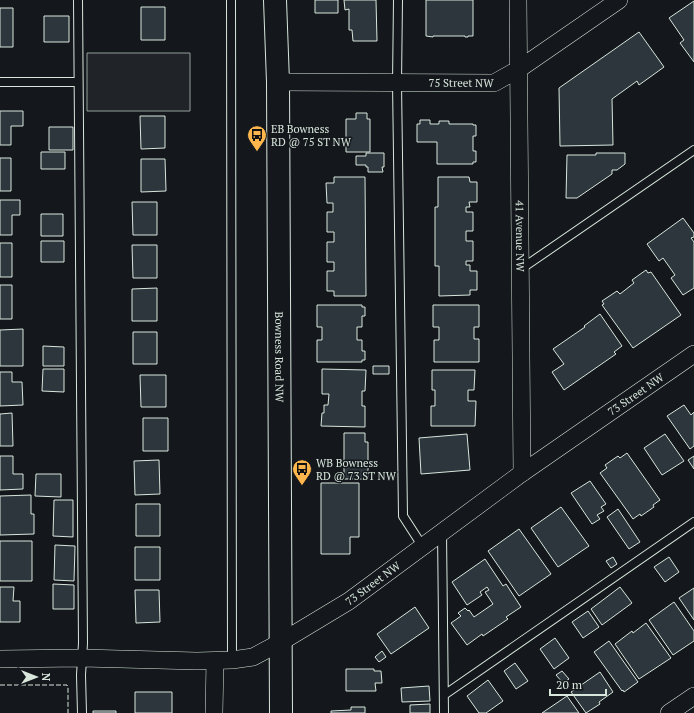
<svg xmlns="http://www.w3.org/2000/svg" width="694" height="713" font-family="'PT Serif',serif">
  <style>
    .green { fill: #202428; stroke: #939e99 }
    .building { fill: #2c363c; stroke: #d8e6dc }
    .lines { fill: none; stroke-linecap: round; stroke-linejoin: round }
    .lane-casing { stroke: #d8e6dc; stroke-width: 10 }
    .street-casing { stroke: #d8e6dc; stroke-width: 18 }
    .secondary-casing { stroke: #d8e6dc; stroke-width: 24 }
    .lane { stroke: #14181c; stroke-width: 8 }
    .street { stroke: #14181c; stroke-width: 17 }
    .secondary { stroke: #14181c; stroke-width: 22 }
    .fence { stroke: #d8e6dc; stroke-width: 1; stroke-dasharray: 5 2; stroke-linecap: butt }
    .labels { text-anchor: middle; dominant-baseline: central; stroke-width: 3; stroke-linejoin: round; paint-order: stroke }
    .street-label { font-size: 11px; fill: #d8e6dc; stroke: #14181c }
    .poi-label { font-size: 11px; fill: #d8e6dc; stroke: #14181c; text-anchor: start }
  </style>
  <rect width="100%" height="100%" fill="#14181c"/>
  <path class="green" d="M 87,53 L 190,53 L 190,111 L 87,111 Z"/>
  <path class="building" d="M 315,0 L 338,0 L 338,13 L 315,13 Z
    M 344,0 L 376,0 L 377,41 L 353,41 L 352,30 L 349,30 L 349,9 L 345,10 Z
    M 426,0 L 473,0 L 473,36 L 468,36 L 468,37 L 465,37 L 465,36 L 433,36 L 433,37 L 426,36 Z
    M 694,1 L 694,62 L 680,43 L 684,40 L 669,18 Z
    M 141,7 L 165,7 L 165,40 L 141,40 Z
    M 0,8 L 13,8 L 13,47 L 0,47 Z
    M 44,16 L 69,16 L 69,42 L 44,42 Z
    M 639,32 L 664,67 L 639,85 L 637,81 L 612,99 L 613,145 L 560,146 L 559,88 Z
    M 0,111 L 23,111 L 23,126 L 11,126 L 11,145 L 0,145 Z
    M 356,113 L 367,113 L 367,119 L 370,119 L 370,152 L 346,152 L 346,119 L 356,119 Z
    M 140,116 L 165,116 L 165,148 L 141,149 Z
    M 420,120 L 430,120 L 430,124 L 439,124 L 439,121 L 449,121 L 449,124 L 473,124 L 473,125 L 476,125 L 476,136 L 473,136 L 473,151 L 476,151 L 476,162 L 473,162 L 473,164 L 437,164 L 437,142 L 417,142 L 417,124 L 420,124 Z
    M 49,127 L 73,127 L 73,150 L 49,150 Z
    M 41,152 L 65,152 L 65,169 L 41,169 Z
    M 366,153 L 384,153 L 384,167 L 382,167 L 383,172 L 368,172 L 368,167 L 366,167 L 366,165 L 356,165 L 356,156 L 366,156 Z
    M 596,153 L 625,153 L 625,164 L 617,170 L 612,170 L 612,174 L 577,198 L 566,198 L 567,155 L 596,155 Z
    M 0,158 L 11,158 L 11,191 L 0,191 Z
    M 141,159 L 165,159 L 166,191 L 141,192 Z
    M 334,177 L 365,177 L 366,296 L 334,296 L 334,291 L 327,291 L 327,271 L 334,271 L 334,262 L 327,262 L 327,242 L 334,242 L 334,232 L 327,232 L 327,212 L 333,212 L 333,203 L 327,203 L 326,183 L 334,183 Z
    M 438,177 L 469,177 L 470,182 L 477,182 L 477,202 L 469,202 L 470,207 L 466,207 L 466,212 L 473,212 L 473,231 L 466,231 L 466,241 L 473,241 L 473,261 L 466,261 L 466,265 L 470,265 L 470,271 L 477,271 L 477,290 L 470,290 L 470,295 L 439,296 L 439,266 L 435,266 L 435,207 L 438,207 Z
    M 0,200 L 20,200 L 20,215 L 12,215 L 12,235 L 0,235 Z
    M 132,202 L 157,202 L 157,235 L 133,235 Z
    M 41,214 L 63,214 L 63,236 L 41,236 Z
    M 683,218 L 694,233 L 694,237 L 691,238 L 694,242 L 694,288 L 683,295 L 671,278 L 675,275 L 663,258 L 659,261 L 647,244 Z
    M 41,241 L 64,241 L 64,262 L 41,262 Z
    M 0,243 L 12,243 L 12,277 L 0,277 Z
    M 132,245 L 157,245 L 157,278 L 133,278 Z
    M 646,270 L 648,273 L 651,272 L 681,315 L 633,348 L 602,305 L 604,304 L 602,301 L 617,291 L 620,294 L 634,283 L 632,280 Z
    M 0,285 L 12,285 L 12,319 L 0,319 Z
    M 157,288 L 157,321 L 132,321 L 132,289 Z
    M 317,305 L 362,305 L 362,307 L 365,307 L 365,316 L 362,316 L 362,327 L 357,327 L 357,340 L 362,340 L 362,351 L 365,351 L 365,360 L 362,360 L 362,362 L 317,362 L 317,340 L 322,340 L 322,327 L 317,327 Z
    M 433,305 L 479,305 L 479,327 L 474,327 L 474,339 L 479,339 L 479,362 L 434,362 L 434,340 L 439,340 L 439,327 L 433,327 Z
    M 600,314 L 622,346 L 614,352 L 616,354 L 564,390 L 552,372 L 564,364 L 553,349 L 585,327 L 584,326 Z
    M 23,329 L 23,366 L 0,366 L 0,330 Z
    M 133,332 L 157,332 L 157,364 L 133,364 Z
    M 43,346 L 64,347 L 64,366 L 43,366 Z
    M 373,366 L 389,366 L 389,374 L 373,374 Z
    M 43,369 L 64,369 L 64,392 L 42,391 Z
    M 322,369 L 366,370 L 365,391 L 362,391 L 362,406 L 365,406 L 365,427 L 321,426 L 322,413 L 324,413 L 324,405 L 328,405 L 329,394 L 322,394 Z
    M 432,370 L 475,370 L 474,390 L 468,390 L 468,401 L 476,401 L 475,426 L 431,426 L 431,406 L 435,406 L 435,390 L 432,390 Z
    M 0,372 L 12,372 L 12,382 L 22,382 L 23,405 L 0,406 Z
    M 140,375 L 166,375 L 166,407 L 141,407 Z
    M 684,405 L 691,415 L 694,412 L 694,446 L 690,449 L 667,416 Z
    M 12,413 L 13,446 L 0,446 L 0,414 Z
    M 143,418 L 168,418 L 168,451 L 143,451 Z
    M 344,433 L 365,433 L 365,442 L 368,442 L 368,479 L 344,479 Z
    M 467,434 L 470,470 L 421,474 L 419,438 Z
    M 665,434 L 684,461 L 662,475 L 644,448 Z
    M 627,453 L 660,500 L 653,505 L 654,507 L 641,516 L 640,514 L 633,519 L 600,473 L 607,468 L 605,465 L 618,456 L 620,458 Z
    M 0,456 L 13,456 L 13,474 L 23,474 L 23,489 L 0,490 Z
    M 694,456 L 694,469 L 688,460 Z
    M 159,460 L 160,494 L 135,495 L 134,461 Z
    M 36,474 L 61,474 L 61,497 L 35,496 Z
    M 590,481 L 606,504 L 601,507 L 604,511 L 597,515 L 600,519 L 592,524 L 571,493 Z
    M 321,483 L 359,483 L 359,537 L 350,537 L 350,554 L 321,554 Z
    M 31,495 L 31,514 L 34,514 L 34,534 L 0,535 L 0,496 Z
    M 54,500 L 73,500 L 73,537 L 53,536 Z
    M 136,504 L 160,504 L 160,536 L 136,536 Z
    M 561,507 L 589,546 L 558,567 L 531,528 Z
    M 618,509 L 640,542 L 629,549 L 607,517 Z
    M 519,529 L 551,574 L 519,596 L 488,551 Z
    M 0,541 L 32,541 L 32,581 L 0,581 Z
    M 55,545 L 75,546 L 74,581 L 54,580 Z
    M 135,547 L 160,547 L 160,580 L 135,580 Z
    M 613,557 L 617,564 L 611,568 L 606,561 Z
    M 669,557 L 679,572 L 665,582 L 654,567 Z
    M 485,559 L 503,586 L 506,584 L 521,607 L 506,617 L 508,619 L 483,636 L 482,634 L 467,645 L 451,623 L 461,616 L 458,613 L 465,608 L 468,611 L 469,610 L 474,617 L 493,604 L 485,592 L 489,590 L 487,587 L 480,592 L 482,595 L 467,605 L 452,582 Z
    M 53,584 L 74,585 L 74,609 L 53,609 Z
    M 0,587 L 14,587 L 13,601 L 20,601 L 20,622 L 0,622 Z
    M 620,587 L 632,603 L 602,625 L 591,609 Z
    M 694,588 L 694,620 L 679,598 Z
    M 135,590 L 159,590 L 160,622 L 136,623 Z
    M 674,602 L 694,631 L 694,641 L 673,655 L 649,620 Z
    M 415,607 L 429,628 L 391,654 L 377,634 Z
    M 588,611 L 599,627 L 583,638 L 572,622 Z
    M 646,623 L 671,658 L 639,679 L 615,644 L 632,631 L 633,633 Z
    M 555,638 L 569,658 L 554,669 L 540,649 Z
    M 609,641 L 638,682 L 624,692 L 623,690 L 622,691 L 594,652 Z
    M 382,651 L 386,657 L 379,662 L 375,657 Z
    M 515,663 L 528,681 L 516,689 L 504,671 Z
    M 346,669 L 374,669 L 374,671 L 381,671 L 382,683 L 375,683 L 376,691 L 346,691 Z
    M 562,671 L 569,679 L 563,683 L 556,675 Z
    M 600,672 L 613,692 L 599,702 L 600,704 L 586,713 L 571,692 Z
    M 488,680 L 503,701 L 486,713 L 479,713 L 467,696 Z
    M 429,686 L 430,701 L 402,702 L 401,688 Z
    M 135,692 L 172,692 L 172,713 L 135,713 Z
    M 567,696 L 579,713 L 542,713 Z
    M 430,704 L 430,713 L 410,713 L 410,705 Z
    M 351,707 L 365,707 L 365,713 L 331,713 L 331,711 L 351,710 Z
    M 93,711 L 116,711 L 116,713 L 93,713 Z"/>
  <g class="lines">
    <defs>
      <path id="lane" d="M 78,0 L 83,643 L 81,675 L 82,713
        M 231,0 L 232,660
        M 398,0 L 397,83 L 403,516 L 423,547
        M 0,82 L 78,82
        M 521,269 L 694,150
        M 442,532 L 444,713
        M 444,695 L 694,522"/>
      <g id="street">
        <path id="s1" d="M 518,0 L 522,473"/>
        <path id="s2" d="M 278,82 L 494,83 L 519,69 L 619,0"/>
        <path id="s3" d="M 0,659 L 82,658 L 197,661 L 232,660 L 253,657 L 281,642 L 349,601 L 522,473 L 694,354"/>
        <path d="M 214,713 L 215,661"/>
        <path d="M 669,713 L 694,696"/>
      </g>
      <g id="secondary">
        <path id="s4" d="M 275,0 L 278,82 L 281,713"/>
      </g>
    </defs>
    <use href="#lane" class="lane-casing"/>
    <use href="#street" class="street-casing"/>
    <use href="#secondary" class="secondary-casing"/>
    <use href="#lane" class="lane"/>
    <use href="#street" class="street"/>
    <use href="#secondary" class="secondary"/>
    <path class="fence" d="M 0,685 L 67,685 L 68,688 L 68,713"/>
  </g>
  <defs>
    <symbol id="bus-pin" viewBox="-11 -11 22 30"><path d="M0 17L-7.5 6A9.5 9.5 0 1 1 7.5 6Z" fill="#ffb74d" stroke="#14181c"/><path d="M-5-6H5V4H4V6H2V4H-2V6H-4V4H-5ZM-3.5-4V0h7V-4ZM-3.5 1.2v1.5H-2V1.2ZM2 1.2v1.5H3.5V1.2Z" fill="#111"/></symbol>
  </defs>
  <g fill-rule="evenodd">
    <use href="#bus-pin" x="246" y="124" width="22" height="30"/>
    <use href="#bus-pin" x="291" y="458" width="22" height="30"/>
  </g>
  <g class="labels">
    <g class="street-label">
      <text stroke="none"><textPath href="#s2" startOffset="183">75 Street NW</textPath></text>
      <text stroke="none"><textPath href="#s1" startOffset="236">41 Avenue NW</textPath></text>
      <text stroke="none"><textPath href="#s4" startOffset="357">Bowness Road NW</textPath></text>
      <text stroke="none"><textPath href="#s3" startOffset="718">73 Street NW</textPath></text>
      <text stroke="none"><textPath href="#s3" startOffset="394">73 Street NW</textPath></text>
    </g>
    <g class="poi-label">
      <text x="271" y="129">EB Bowness<tspan x="271" dy="13">RD @ 75 ST NW</tspan></text>
      <text x="316" y="463">WB Bowness<tspan x="316" dy="13">RD @ 73 ST NW</tspan></text>
    </g>
  </g>
  <g transform="translate(36 677) rotate(90)" stroke="#14181c" stroke-width="3" paint-order="stroke">
  <path d="M0-3L7 15L0 10L-7 15Z" fill="#d8e6dc"/>
  <text y="-6" font-size="11" font-weight="bold" text-anchor="middle" fill="#d8e6dc">N</text>
  </g>
  <path d="M550 689v6h56v-6" fill="none" stroke="#d8e6dc" stroke-width="2"/>
  <text x="556" y="689" font-size="12" fill="#d8e6dc" stroke="#14181c" stroke-width="3" paint-order="stroke">20 m</text>
</svg>
